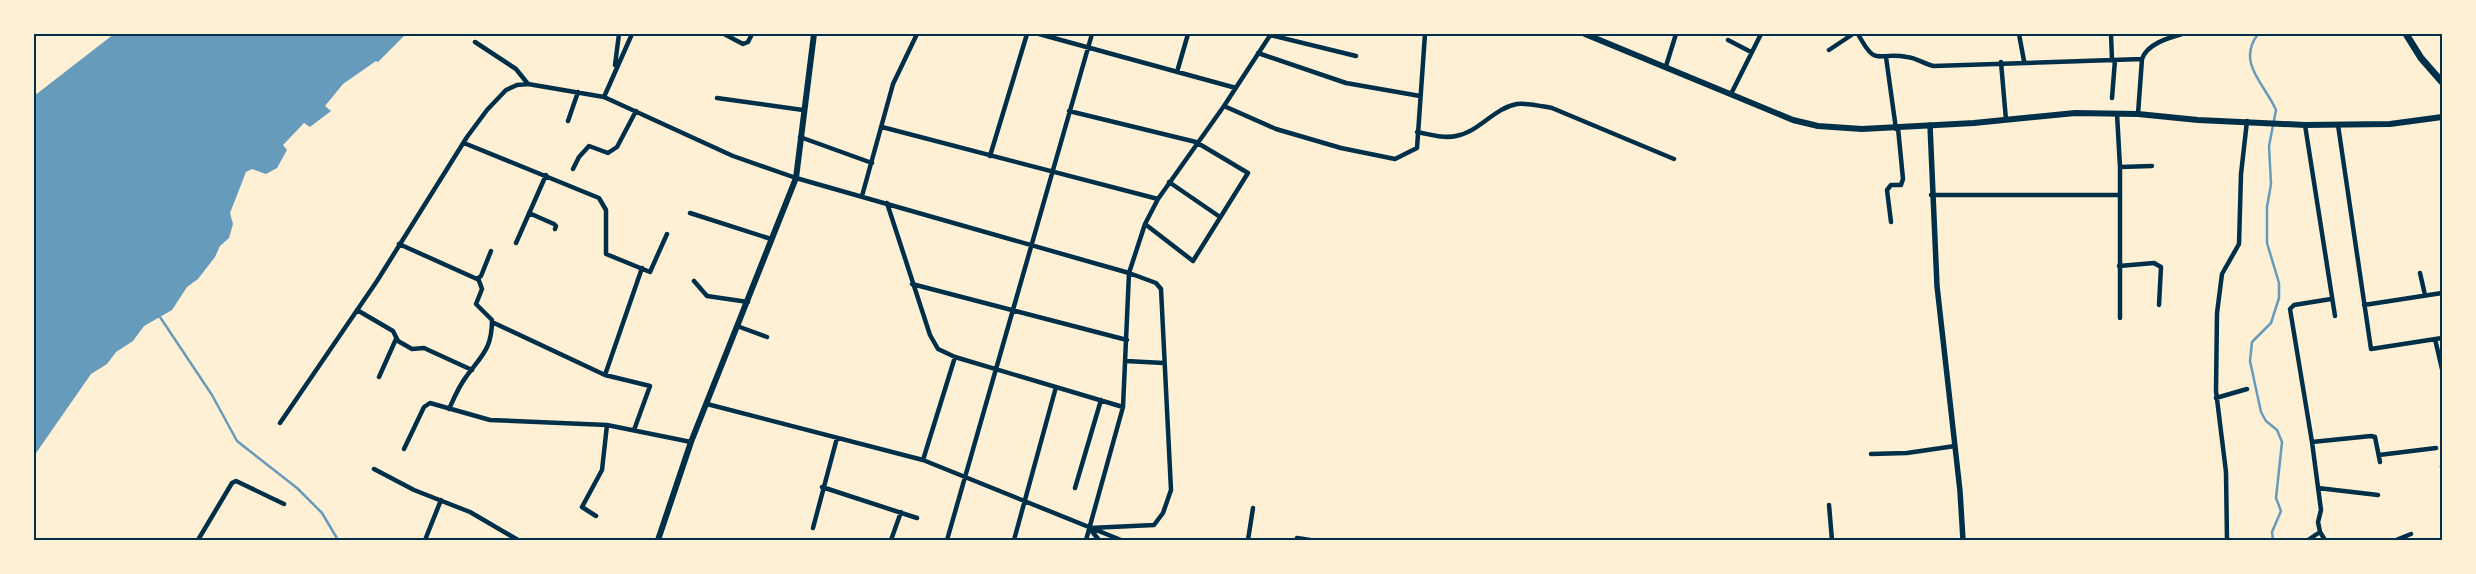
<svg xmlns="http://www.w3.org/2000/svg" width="2476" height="574" font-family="'Archivo Narrow',sans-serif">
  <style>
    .water { fill: #669bbc }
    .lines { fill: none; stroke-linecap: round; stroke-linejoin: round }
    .stream { stroke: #669bbc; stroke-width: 2.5 }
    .minor { stroke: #003049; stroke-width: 4.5 }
    .tertiary { stroke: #003049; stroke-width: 5.5 }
    .secondary { stroke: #003049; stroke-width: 6 }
    .primary { stroke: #003049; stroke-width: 7 }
    .neatline { fill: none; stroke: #003049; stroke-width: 2 }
  </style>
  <rect width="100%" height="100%" fill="#fdf0d5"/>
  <path class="water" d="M 114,34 L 406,34 L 378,62 L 376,61 L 343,84 L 325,106 L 331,111 L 310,127 L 304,123 L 283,145 L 287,150 L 277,168 L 266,174 L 252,169 L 246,172 L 230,213 L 233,224 L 229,238 L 220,246 L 215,257 L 198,279 L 187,287 L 172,310 L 144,326 L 133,341 L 116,352 L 107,364 L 91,374 L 34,456 L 34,96 Z"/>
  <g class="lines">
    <path class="stream" d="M 2258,34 C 2236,63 2265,84 2276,110 L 2269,146 L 2271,184 L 2267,207 L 2267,243 L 2279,283 L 2279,298 L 2271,323 L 2252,342 L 2250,361 L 2261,412 L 2266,421 L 2277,430 L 2282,442 L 2276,498 L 2281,511 L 2272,532 L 2273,540
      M 160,317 L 212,395 L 237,441 L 297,488 L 322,513 L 338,540"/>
    <path class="minor" d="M 724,34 L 743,44 L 748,42 L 752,34
      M 1039,34 L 1236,88
      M 1858,34 C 1877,69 1876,51 1907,57 C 1917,58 1924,64 1934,66 L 2142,59 L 2138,114
      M 2019,34 L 2024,61
      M 2111,34 L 2112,60
      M 1270,35 L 1356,56
      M 1728,40 L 1751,52
      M 475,42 L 516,69 L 528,84
      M 1829,50 L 1853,34
      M 1258,53 L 1346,83 L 1420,96
      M 1886,57 L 1896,129
      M 2142,59 C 2147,44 2168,38 2182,34
      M 2001,62 L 2006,120
      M 615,65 L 619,34
      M 1666,66 L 1676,34
      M 1177,72 L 1188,34
      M 1731,94 L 1761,34
      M 604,97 L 632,34
      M 717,98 L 803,110
      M 2112,98 L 2115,60
      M 1224,106 L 1276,129 L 1341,148 L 1395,159 L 1417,148 L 1425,34
      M 1069,111 L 1196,142 L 1248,173 L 1193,261 L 1145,224
      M 2117,114 L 2120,167 L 2120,318
      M 568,121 L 578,92
      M 2305,125 L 2335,316
      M 2338,125 L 2371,349 L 2442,338
      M 882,127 L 1158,199
      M 1417,132 C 1429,134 1444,139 1456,136 C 1479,132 1494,108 1517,104 C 1529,103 1540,106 1552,108 L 1674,159
      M 800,137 L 872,163
      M 464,143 L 599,198 L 606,210 L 606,254 L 650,272 L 667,234
      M 990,156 L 1027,34
      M 2120,167 L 2152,166
      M 573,169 L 579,157 L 589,146 L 608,153 L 617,147 L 636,111
      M 1169,182 L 1220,217
      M 1931,195 L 2120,195
      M 862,196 L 893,84 L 917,34
      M 887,203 L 930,335 L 938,349 L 955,357 L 1123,407
      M 529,213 L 554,224 L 556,226 L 555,229
      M 690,213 L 771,239
      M 1891,222 L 1887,190 L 1891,185 L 1901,185 L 1903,179 L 1898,128
      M 516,243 L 546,175
      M 399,244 L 477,279 L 481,276 L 491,251
      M 2119,266 L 2154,263 L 2161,267 L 2159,305
      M 2420,273 L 2425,295
      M 694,281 L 707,296 L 748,302
      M 912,284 L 1127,340
      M 2364,305 L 2442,293
      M 357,310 L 393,331 L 398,341 L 412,349 L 424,348 L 472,370
      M 492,322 L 605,375 L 650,386 L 634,430
      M 737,326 L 767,337
      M 2435,339 L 2442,369
      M 1126,361 L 1164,363
      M 605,375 L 642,268
      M 379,377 L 396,339
      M 2216,398 L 2247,389
      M 707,404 L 923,460 L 1121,540
      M 449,409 C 454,398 459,386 466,377 C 482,355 492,349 492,320 L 476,304 L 482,289 L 478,278
      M 280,423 L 377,281 L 467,137 L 487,110 L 506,90 L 517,85 L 528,84 L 604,97 L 733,156 L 796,178 L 1129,273 L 1156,283 L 1161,289 L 1171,490 L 1163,513 L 1154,525 L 1090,528
      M 2312,442 L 2371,436 L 2375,437 L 2380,462
      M 404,449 L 424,407 L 430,403 L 490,420 L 607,425 L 691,442
      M 1871,454 L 1907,453 L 1955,446
      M 2379,455 L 2436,448
      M 923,460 L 955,357
      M 2442,466 L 2442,467
      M 374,469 L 414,490 L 470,512 L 518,540
      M 822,487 L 917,518
      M 1075,488 L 1101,400
      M 2318,488 L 2378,495
      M 1829,505 L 1832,540
      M 596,516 L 582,507 L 602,470 L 607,425
      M 813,528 L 837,438
      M 1090,529 L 1099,540
      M 1297,538 L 1310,540
      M 198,540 L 232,483 L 236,481 L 284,504
      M 425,540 L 441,500
      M 891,540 L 901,512
      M 947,540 L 1092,34
      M 1014,540 L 1056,387
      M 1086,540 L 1123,407 L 1129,273 L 1145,224 L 1158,199 L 1224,106 L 1271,34
      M 1248,540 L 1253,508
      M 2227,540 L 2226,472 L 2216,391 L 2217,313 L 2222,274 L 2239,244 L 2241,174 L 2247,121
      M 2308,540 L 2320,532
      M 2325,540 L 2320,532 L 2318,522 L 2321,510 L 2312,442 L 2290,309 L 2294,305 L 2331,299
      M 2396,540 L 2411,534"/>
    <path class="tertiary" d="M 1930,125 L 1937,286 L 1960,491 L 1963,540"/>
    <path class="secondary" d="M 1585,34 L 1793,120 L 1818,126 L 1862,129 L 1974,123 L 2075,113 L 2138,114 L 2198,120 L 2305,125 L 2390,124 L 2442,117
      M 658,540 L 691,442 L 796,178 L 814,34"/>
    <path class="primary" d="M 2406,34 L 2421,58 L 2442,82"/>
  </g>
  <rect width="2476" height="574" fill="none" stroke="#fdf0d5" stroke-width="70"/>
  <rect x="35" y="35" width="2406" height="504" class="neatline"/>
</svg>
